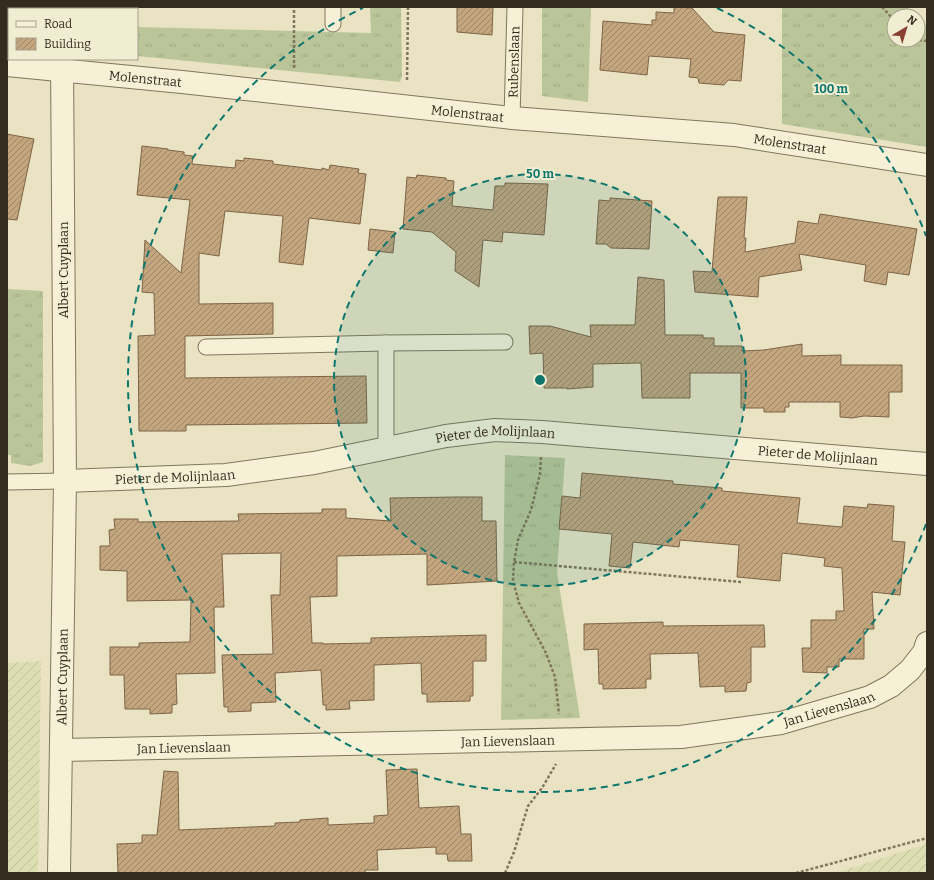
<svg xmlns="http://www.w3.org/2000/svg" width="934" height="880" font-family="Bitter,serif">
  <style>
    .farmland { fill: url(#farmland-furrows) }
    .grass { fill: url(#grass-tufts) }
    .building { fill: url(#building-hatch); stroke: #7e6445 }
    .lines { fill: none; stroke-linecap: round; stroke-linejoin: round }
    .lane-casing { stroke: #81765c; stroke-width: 17 }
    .street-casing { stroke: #81765c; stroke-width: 24 }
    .path { stroke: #81765c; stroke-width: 2.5; stroke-dasharray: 3 2; stroke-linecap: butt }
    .lane { stroke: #f5f0d6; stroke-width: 15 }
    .street { stroke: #f5f0d6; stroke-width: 22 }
    .ring { fill: none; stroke: #0f766e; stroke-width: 2; stroke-dasharray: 7 5 }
    .labels { text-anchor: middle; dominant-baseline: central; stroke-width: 4; stroke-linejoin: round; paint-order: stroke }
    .street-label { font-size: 13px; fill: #332c1f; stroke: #f1edd2 }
    .centre { fill: #0f766e; stroke: #f1edd2; stroke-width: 2 }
    .ring-label { font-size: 12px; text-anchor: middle; font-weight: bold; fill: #0f766e; stroke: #f1edd2; stroke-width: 4; stroke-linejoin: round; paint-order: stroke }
  </style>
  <defs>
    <pattern id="farmland-furrows" width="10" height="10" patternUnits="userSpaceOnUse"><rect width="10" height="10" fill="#ddddb2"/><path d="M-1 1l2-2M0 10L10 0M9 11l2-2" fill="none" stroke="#bebe99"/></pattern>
    <pattern id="grass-tufts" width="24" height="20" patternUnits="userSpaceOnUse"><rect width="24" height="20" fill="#bac699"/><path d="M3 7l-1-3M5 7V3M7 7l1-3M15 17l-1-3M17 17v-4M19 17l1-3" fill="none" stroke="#a0aa83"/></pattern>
    <pattern id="building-hatch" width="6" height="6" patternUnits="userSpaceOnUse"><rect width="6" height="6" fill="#c3a57e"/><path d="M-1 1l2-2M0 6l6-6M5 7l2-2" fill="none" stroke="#9f8767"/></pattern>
  </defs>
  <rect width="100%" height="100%" fill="#e9e3c4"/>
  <path class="farmland" d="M 41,661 L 38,873 L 7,873 L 7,663 Z
    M 927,844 L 927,873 L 835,873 L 898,853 Z"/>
  <path class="grass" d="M 370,7 L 401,7 L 402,76 L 400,82 L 137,56 L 137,27 L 371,33 Z
    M 542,7 L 591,7 L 588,102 L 542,96 Z
    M 782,7 L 908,7 L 908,16 L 894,16 L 894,40 L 918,40 L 918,25 L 927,25 L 927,147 L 782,124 Z
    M 7,289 L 43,291 L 43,462 L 30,466 L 11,463 L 11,455 L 7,455 Z
    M 505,455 L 565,458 L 557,572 L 580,718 L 501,720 Z"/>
  <path class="building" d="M 457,7 L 493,7 L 492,35 L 457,32 Z
    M 674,7 L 692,8 L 714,32 L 745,35 L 741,81 L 728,80 L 724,85 L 699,83 L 698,78 L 689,77 L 691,59 L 649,56 L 647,75 L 600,70 L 603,21 L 652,25 L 652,20 L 656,20 L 656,12 L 674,13 Z
    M 7,134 L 34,139 L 17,220 L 7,219 Z
    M 142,146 L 168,149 L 168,150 L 184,152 L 184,155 L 193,156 L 192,164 L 235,168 L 236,160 L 244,161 L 244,158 L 273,161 L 273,164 L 322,170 L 322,168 L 329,170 L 330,165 L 359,169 L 358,173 L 366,174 L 360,224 L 309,218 L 303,265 L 279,262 L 283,216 L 225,211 L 219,256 L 199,253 L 199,304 L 273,303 L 273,334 L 185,336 L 185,378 L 366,376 L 367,423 L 186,425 L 186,431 L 139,431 L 138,336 L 155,335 L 154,293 L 142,292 L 145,240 L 181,273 L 190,200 L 137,195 Z
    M 417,175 L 446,178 L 446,180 L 454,181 L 452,206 L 493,210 L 495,186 L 505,186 L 505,183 L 548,184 L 544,235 L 503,232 L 502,242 L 483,240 L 479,287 L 455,271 L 456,252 L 432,232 L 403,229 L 407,177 L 416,178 Z
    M 718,197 L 747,197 L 744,238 L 746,238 L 745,252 L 795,243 L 798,221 L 818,224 L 820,214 L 917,229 L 909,275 L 888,272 L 886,285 L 864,281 L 866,265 L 799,254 L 802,270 L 759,277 L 758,297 L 695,292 L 693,271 L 712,272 Z
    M 610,198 L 652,201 L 649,249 L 611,248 L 606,244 L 596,244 L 599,200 L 610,201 Z
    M 370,229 L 395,232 L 393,253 L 368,250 Z
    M 638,277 L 664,280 L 665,335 L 703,335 L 703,338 L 714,338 L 714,346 L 742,346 L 742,351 L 764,350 L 802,344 L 802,356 L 841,355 L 841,365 L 902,365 L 902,392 L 889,392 L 889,417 L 864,416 L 852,418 L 840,417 L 840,402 L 789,402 L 789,407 L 785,407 L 785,412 L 764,412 L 764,408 L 741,408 L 741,373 L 690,373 L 690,398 L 642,398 L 641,363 L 593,364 L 593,387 L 567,389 L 567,388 L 544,388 L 543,353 L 530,354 L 529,326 L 550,326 L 591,337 L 590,325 L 635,325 Z
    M 582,473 L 673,481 L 673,484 L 722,488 L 722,491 L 800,498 L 797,523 L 842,527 L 844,506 L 867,508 L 868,504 L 894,506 L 892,541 L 905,542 L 900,595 L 872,592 L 874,629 L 864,629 L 864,659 L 839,659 L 839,667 L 827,667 L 827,673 L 803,672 L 802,648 L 811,648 L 811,620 L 836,620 L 836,611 L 844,611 L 842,568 L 824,566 L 825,558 L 782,553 L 780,581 L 737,577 L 739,545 L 680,540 L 679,547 L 633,542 L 630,568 L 609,566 L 612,534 L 559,529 L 562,496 L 580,498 Z
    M 457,497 L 482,497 L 482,521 L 496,521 L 497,581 L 427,585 L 427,554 L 337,556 L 337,596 L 310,597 L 312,643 L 323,643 L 323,644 L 371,643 L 371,638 L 486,635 L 486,661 L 473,661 L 473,696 L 470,696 L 470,701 L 427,702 L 427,694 L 422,694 L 421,663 L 374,665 L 374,700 L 349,701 L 350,709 L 326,710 L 326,705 L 323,705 L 321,670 L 275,673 L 276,702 L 251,703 L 251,711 L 228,712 L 228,707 L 224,707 L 222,655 L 273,654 L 271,595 L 280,595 L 281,553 L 222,554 L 224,607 L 214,607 L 215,673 L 176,674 L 177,704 L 172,705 L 172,713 L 150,714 L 150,709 L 125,709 L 124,675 L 110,675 L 110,647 L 139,647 L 139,643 L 190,642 L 191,600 L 127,601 L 127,571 L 100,570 L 100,546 L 110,546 L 109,530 L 115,529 L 114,519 L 138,519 L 138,522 L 239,521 L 238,514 L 322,513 L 322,509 L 346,509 L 346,518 L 391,521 L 390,498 Z
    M 663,622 L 663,626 L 764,625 L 765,647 L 751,647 L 751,682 L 747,683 L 746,691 L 725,692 L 725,686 L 700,687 L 698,653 L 650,654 L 651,679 L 646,679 L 646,688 L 603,689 L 603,684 L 599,684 L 598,649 L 584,650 L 584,624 Z
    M 417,769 L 419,808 L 459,806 L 461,834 L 471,834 L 472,861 L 448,861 L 447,854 L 436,854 L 436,847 L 377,850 L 378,870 L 365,870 L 365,873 L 118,873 L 117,844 L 142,843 L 142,835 L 157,835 L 164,771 L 178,772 L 179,830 L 275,826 L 275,823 L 300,822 L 300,820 L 328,818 L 328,825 L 374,823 L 374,816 L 388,815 L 386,770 Z"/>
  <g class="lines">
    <defs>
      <g id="lane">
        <path d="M 333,24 L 333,7"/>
        <path id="s1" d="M 512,118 L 515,7"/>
        <path d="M 206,347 L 386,343"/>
        <path d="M 386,449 L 386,343 L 505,342"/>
        <path d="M 7,482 L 65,481"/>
      </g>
      <g id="street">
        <path d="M 63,9 L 63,7"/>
        <path id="s2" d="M 7,65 L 182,82 L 512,118 L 734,135 L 927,165"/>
        <path id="s3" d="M 65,481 L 226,475 L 314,463 L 446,436 L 495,430 L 542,432 L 927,464"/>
        <path id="s4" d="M 61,750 L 681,737 L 781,723 L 870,697 L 891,686 L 910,670 L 924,652 L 927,643"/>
        <path id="s5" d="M 59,873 L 65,481 L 62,59"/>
      </g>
    </defs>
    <use href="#lane" class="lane-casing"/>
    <use href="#street" class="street-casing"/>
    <path class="path" d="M 882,7 L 894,20
      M 914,40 L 927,41
      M 294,68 L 294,7
      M 407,80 L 408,7
      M 541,457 L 540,474 L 531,510 L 518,540 L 514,562 L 513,581 L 519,603 L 546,653 L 555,677 L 559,714
      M 514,562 L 741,582
      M 505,873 L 514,852 L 528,806 L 542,788 L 556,764
      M 796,873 L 927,838"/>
    <use href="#lane" class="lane"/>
    <use href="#street" class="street"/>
  </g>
  <circle cx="540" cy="380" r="206" fill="#0f766e" fill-opacity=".12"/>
  <g class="ring">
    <circle cx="540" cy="380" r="206"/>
    <path d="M926 524A412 412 0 1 1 363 8M717 8A412 412 0 0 1 926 236"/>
  </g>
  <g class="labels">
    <g class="street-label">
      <text stroke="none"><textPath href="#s1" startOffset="56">Rubenslaan</textPath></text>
      <text stroke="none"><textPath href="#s2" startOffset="139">Molenstraat</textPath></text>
      <text stroke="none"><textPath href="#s2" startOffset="463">Molenstraat</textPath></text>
      <text stroke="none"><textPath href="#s2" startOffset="787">Molenstraat</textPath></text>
      <text transform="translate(63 270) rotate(-90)">Albert Cuyplaan</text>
      <text stroke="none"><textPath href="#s3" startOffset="434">Pieter de Molijnlaan</textPath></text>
      <text stroke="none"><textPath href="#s3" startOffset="758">Pieter de Molijnlaan</textPath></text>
      <text stroke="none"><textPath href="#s3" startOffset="110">Pieter de Molijnlaan</textPath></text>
      <text stroke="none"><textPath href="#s5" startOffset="196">Albert Cuyplaan</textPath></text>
      <text stroke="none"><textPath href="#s4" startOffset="771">Jan Lievenslaan</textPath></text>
      <text stroke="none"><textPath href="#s4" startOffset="447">Jan Lievenslaan</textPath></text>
      <text stroke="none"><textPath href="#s4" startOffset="123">Jan Lievenslaan</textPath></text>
    </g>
  </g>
  <circle cx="540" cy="380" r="6" class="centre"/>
  <g class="ring-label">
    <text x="831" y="93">100 m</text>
    <text x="540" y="178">50 m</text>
  </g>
  <rect width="934" height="880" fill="none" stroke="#332c1f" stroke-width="16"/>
  <rect x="8" y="8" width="130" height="52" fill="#f1edd2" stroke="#a5a08a"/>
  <rect x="16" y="21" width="20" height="6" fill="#f5f0d6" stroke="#a5a08a"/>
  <text x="44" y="28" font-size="12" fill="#332c1f">Road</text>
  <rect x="16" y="38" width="20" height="12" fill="url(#building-hatch)" stroke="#a5a08a"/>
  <text x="44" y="48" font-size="12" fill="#332c1f">Building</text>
  <g transform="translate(906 28) rotate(38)"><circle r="19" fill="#f1edd2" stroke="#a5a08a"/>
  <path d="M0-3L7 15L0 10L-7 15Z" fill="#8a3f33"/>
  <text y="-6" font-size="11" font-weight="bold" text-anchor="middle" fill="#332c1f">N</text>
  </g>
</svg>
